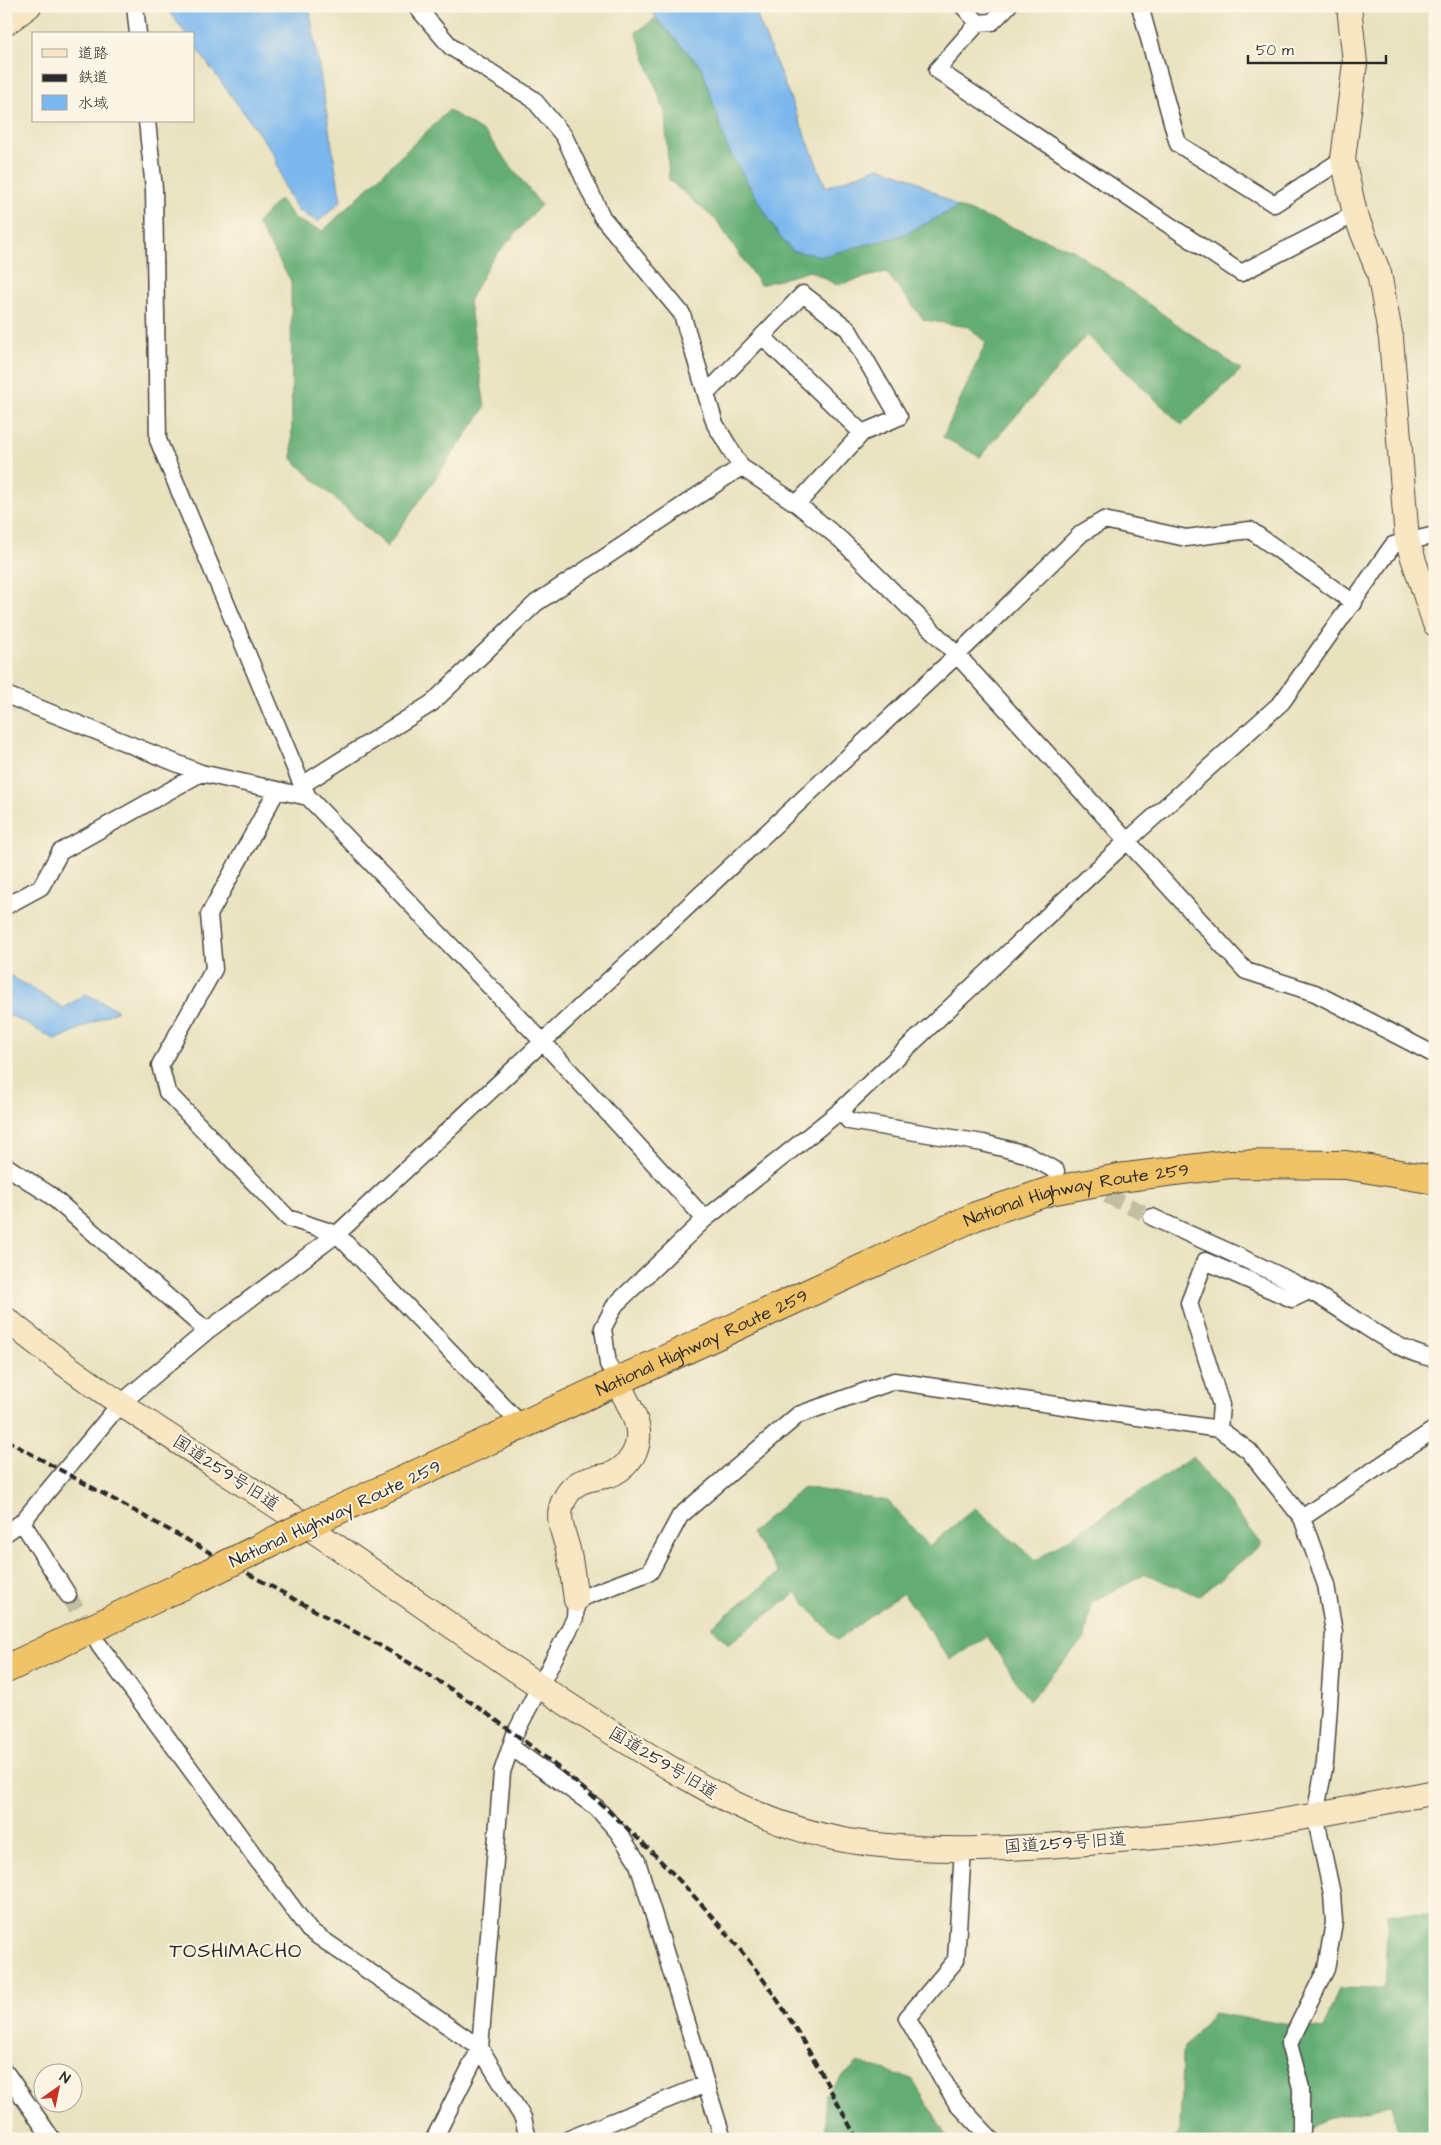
<svg xmlns="http://www.w3.org/2000/svg" width="1441" height="2145" font-family="'Architects Daughter','Klee One',sans-serif">
  <style>
    .forest { fill: #64ad75; stroke: #486c50 }
    .water { fill: #7bb8ee; stroke: #53728c }
    .lines { fill: none; stroke-linecap: round; stroke-linejoin: round }
    .street-tunnel { stroke: #c3bda1; stroke-width: 16; stroke-dasharray: 16 8; stroke-linecap: butt }
    .street-casing { stroke: #484641; stroke-width: 19 }
    .secondary-casing { stroke: #484641; stroke-width: 26 }
    .highway-casing { stroke: #484641; stroke-width: 30 }
    .street { stroke: #fff; stroke-width: 16 }
    .secondary { stroke: #f9e7c3; stroke-width: 24 }
    .highway { stroke: #f1c369; stroke-width: 28 }
    .rail { stroke: #2b2b2b; stroke-width: 4; stroke-dasharray: 8 4; stroke-linecap: butt }
    .highway-bridge-casing { stroke: #484641; stroke-width: 30; stroke-linecap: butt }
    .highway-bridge { stroke: #f1c369; stroke-width: 28 }
    .labels { text-anchor: middle; dominant-baseline: central; stroke-width: 4; stroke-linejoin: round; paint-order: stroke }
    .street-label { font-size: 18px; fill: #2b2b2b; stroke: #fcf5e5 }
    .quarter-label { font-size: 20px; letter-spacing: 1px; fill: #2b2b2b; stroke: #fcf5e5 }
  </style>
  <rect width="100%" height="100%" fill="#fcf5e5"/>
  <filter id="ink" filterUnits="userSpaceOnUse"><feTurbulence type="fractalNoise" baseFrequency=".02" numOctaves="2"/><feDisplacementMap in="SourceGraphic" scale="10" xChannelSelector="R" yChannelSelector="G"/><feConvolveMatrix kernelMatrix="1 2 1 2 8 2 1 2 1" color-interpolation-filters="sRGB"/></filter>
  <filter id="wash" filterUnits="userSpaceOnUse"><feTurbulence type="fractalNoise" baseFrequency=".0096" numOctaves="4" result="noise"/><feDisplacementMap in="SourceGraphic" scale="20" xChannelSelector="R" yChannelSelector="G"/><feGaussianBlur stdDeviation="1.12" result="paint"/><feColorMatrix in="noise" values="0 0 0 0 0 0 0 0 0 0 0 0 0 0 0 0 0 1.4 0 .05"/><feComposite in="paint" operator="in"/></filter>
  <g filter="url(#wash)">
    <rect width="100%" height="100%" fill="#e9e2bf"/>
    <path class="forest" d="M 656,18 L 702,68 L 728,149 L 779,236 L 793,251 L 903,235 L 958,207 L 1073,250 L 1241,370 L 1182,425 L 1087,335 L 980,457 L 943,437 L 986,343 L 969,327 L 924,320 L 886,272 L 837,285 L 810,271 L 760,285 L 717,221 L 669,180 L 665,113 L 636,32 Z
      M 449,110 L 486,134 L 541,205 L 490,262 L 469,301 L 485,408 L 387,547 L 292,459 L 291,281 L 257,223 L 279,199 L 296,220 L 323,231 Z
      M 1193,1457 L 1262,1544 L 1199,1596 L 1146,1574 L 1092,1602 L 1085,1638 L 1029,1701 L 987,1636 L 950,1660 L 903,1593 L 837,1640 L 796,1593 L 728,1644 L 711,1627 L 779,1573 L 751,1533 L 804,1487 L 888,1501 L 929,1546 L 975,1508 L 1036,1560 Z
      M 1388,1913 L 1435,1915 L 1435,2139 L 1400,2139 L 1391,2105 L 1326,2118 L 1297,2139 L 1175,2139 L 1180,2130 L 1182,2051 L 1213,2013 L 1323,2030 L 1339,1988 L 1384,1989 Z
      M 858,2062 L 912,2079 L 948,2139 L 826,2139 L 825,2094 Z"/>
    <path class="water" d="M 165,6 L 309,6 L 341,201 L 318,222 L 298,210 L 285,188 L 274,154 L 194,45 L 194,34 L 186,34 Z
      M 650,6 L 753,6 L 826,187 L 879,167 L 913,179 L 958,207 L 903,235 L 822,256 L 793,251 L 779,236 L 728,149 L 702,68 L 656,18 Z
      M 6,973 L 64,1008 L 86,994 L 118,1010 L 56,1040 L 6,1013 Z"/>
  </g>
  <g filter="url(#ink)">
    <g class="lines">
      <path class="street-tunnel" d="M 1085,1185 L 1152,1217
        M 68,1595 L 93,1636"/>
      <defs>
        <path id="street" d="M 135,6 L 138,34
          M 416,6 L 451,47 L 533,99 L 564,136 L 602,217 L 682,314 L 715,424 L 741,467 L 797,504 L 841,540 L 957,655 L 1246,971 L 1315,993 L 1435,1055
          M 963,6 L 978,23 L 992,22 L 1008,6
          M 1140,6 L 1178,144 L 1274,204 L 1343,159
          M 978,23 L 937,70 L 1241,273 L 1355,214
          M 147,121 L 154,189 L 158,440 L 302,785 L 308,797 L 543,1042 L 705,1219
          M 762,336 L 862,433
          M 706,394 L 803,294 L 848,329 L 899,417 L 862,433 L 797,504
          M 6,695 L 201,773 L 308,797
          M 302,785 L 432,703 L 536,603 L 741,467
          M 277,790 L 209,915 L 214,969 L 160,1065 L 167,1092 L 288,1218 L 337,1234 L 512,1415 L 520,1428
          M 6,906 L 41,887 L 60,852 L 201,773
          M 840,1111 L 849,1121 L 983,1143 L 1026,1154 L 1056,1171
          M 6,1166 L 50,1195 L 207,1331
          M 1152,1217 C 1203,1241 1257,1263 1308,1290 C 1351,1313 1386,1348 1435,1359
          M 617,1382 L 608,1364 L 603,1328 L 615,1305 L 705,1219 L 840,1111 L 1126,842 L 1282,702 L 1393,545 L 1435,535
          M 1219,1429 L 1221,1405 L 1189,1303 L 1205,1261 L 1292,1299 L 1309,1291
          M 1302,1518 L 1435,1429
          M 22,1522 L 68,1595
          M 6,1533 L 22,1522 L 120,1404 L 207,1331 L 337,1234 L 957,655 L 1082,533 L 1104,520 L 1186,538 L 1250,530 L 1354,603
          M 99,1645 L 309,1930 L 480,2048 L 523,2118 L 528,2139
          M 511,1747 L 597,1808 L 618,1832 L 637,1861 L 723,2139
          M 963,1850 L 956,1960 L 907,2018 L 956,2102 L 991,2139
          M 6,2073 L 52,2139
          M 434,2139 L 480,2048 L 502,1772 L 515,1734 L 575,1618 L 576,1600 L 650,1572 L 680,1516 L 798,1415 L 894,1381 L 1219,1429 L 1249,1451 L 1302,1518 L 1326,1585 L 1334,1632 L 1325,1763 L 1315,1815 L 1332,1894 L 1334,1922 L 1326,1969 L 1289,2044 L 1301,2088 L 1301,2139
          M 569,2139 L 706,2084"/>
        <path id="secondary" d="M 1349,6 L 1355,63 L 1343,159 L 1355,214 L 1379,273 L 1391,338 L 1407,540 L 1435,624
          M 6,23 L 29,6
          M 6,1319 C 101,1397 206,1458 308,1527 C 412,1597 512,1671 619,1737 C 694,1783 760,1826 849,1841 C 928,1854 1009,1849 1088,1843 C 1125,1839 1162,1837 1199,1833 C 1278,1824 1357,1807 1435,1792
          M 576,1600 C 574,1585 572,1569 569,1554 C 566,1537 555,1520 563,1502 C 574,1478 588,1480 610,1475 C 616,1473 624,1467 628,1462 C 651,1436 630,1407 617,1382"/>
        <g id="highway">
          <path id="s1" d="M 312,1522 L 976,1216 L 1050,1191 L 1119,1178 L 1230,1164 L 1346,1165 L 1435,1180"/>
          <path d="M 6,1669 L 201,1577"/>
        </g>
      </defs>
      <use href="#street" class="street-casing"/>
      <use href="#secondary" class="secondary-casing"/>
      <use href="#highway" class="highway-casing"/>
      <use href="#street" class="street"/>
      <use href="#secondary" class="secondary"/>
      <use href="#highway" class="highway"/>
      <path class="rail" d="M 6,1440 L 325,1616 C 490,1700 638,1819 753,1966 C 794,2019 825,2080 857,2139"/>
      <defs>
        <path id="highway-bridge" d="M 201,1577 L 312,1522"/>
      </defs>
      <use href="#highway-bridge" class="highway-bridge-casing"/>
      <use href="#highway-bridge" class="highway-bridge"/>
    </g>
  </g>
  <g class="labels">
    <g class="street-label">
      <text stroke="none"><textPath href="#s1" startOffset="834">National Highway Route 259</textPath></text>
      <text stroke="none"><textPath href="#s1" startOffset="429">National Highway Route 259</textPath></text>
      <text transform="translate(226 1473) rotate(33)">国道259号旧道</text>
      <text transform="translate(335 1514) rotate(-25)">National Highway Route 259</text>
      <text transform="translate(663 1763) rotate(31)">国道259号旧道</text>
      <text transform="translate(1065 1843) rotate(-4)">国道259号旧道</text>
    </g>
    <g class="quarter-label">
      <text x="236" y="1951">TOSHIMACHO</text>
    </g>
  </g>
  <rect width="1441" height="2145" fill="none" stroke="#fcf5e5" stroke-width="25"/>
  <rect x="32" y="32" width="162" height="90" fill="#fcf5e5" stroke="#a8a49b"/>
  <rect x="42" y="49" width="25" height="8" fill="#f9e7c3" stroke="#a8a49b"/>
  <text x="78" y="58" font-size="15" fill="#2b2b2b">道路</text>
  <rect x="42" y="74" width="25" height="8" fill="#2b2b2b" stroke="#a8a49b"/>
  <text x="78" y="82" font-size="15" fill="#2b2b2b">鉄道</text>
  <rect x="42" y="95" width="25" height="15" fill="#7bb8ee" stroke="#a8a49b"/>
  <text x="78" y="108" font-size="15" fill="#2b2b2b">水域</text>
  <g transform="translate(58 2088) rotate(33)"><circle r="24" fill="#fcf5e5" stroke="#a8a49b"/>
  <path d="M0-4L9 19L0 12L-9 19Z" fill="#c8321e"/>
  <text y="-8" font-size="14" font-weight="bold" text-anchor="middle" fill="#2b2b2b">N</text>
  </g>
  <path d="M1248 55v8h138v-8" fill="none" stroke="#2b2b2b" stroke-width="2.5"/>
  <text x="1256" y="55" font-size="15" fill="#2b2b2b" stroke="#fcf5e5" stroke-width="4" paint-order="stroke">50 m</text>
</svg>
